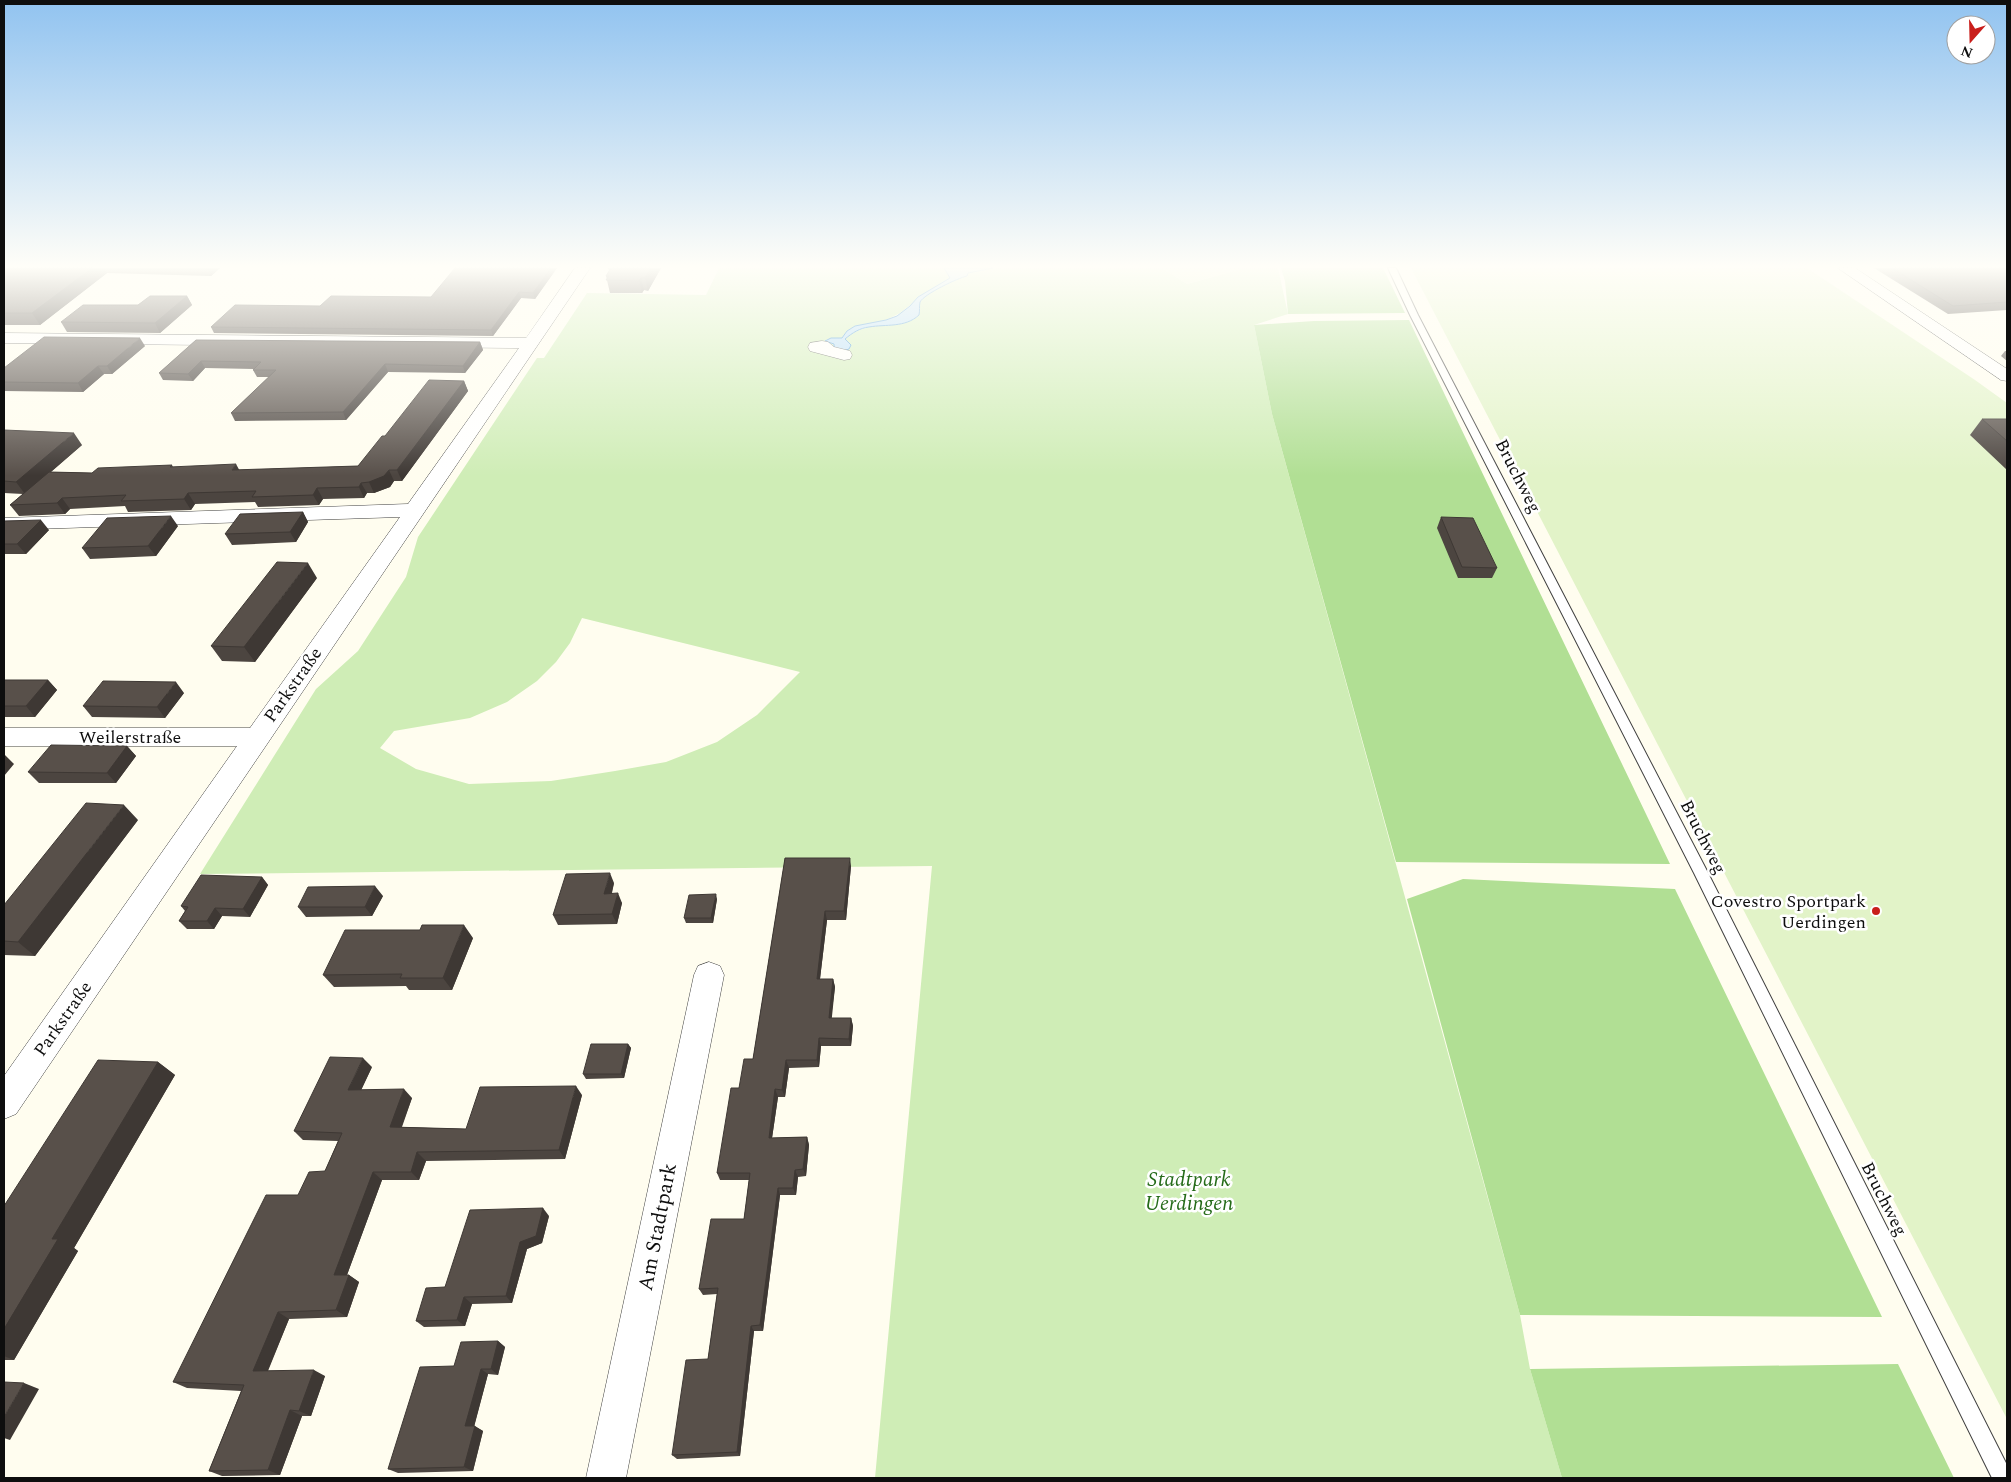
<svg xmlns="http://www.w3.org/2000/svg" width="2011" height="1482" font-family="Spectral,serif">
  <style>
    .green { fill: #cfedb6; fill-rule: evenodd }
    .forest { fill: #b1df94 }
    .pitch { fill: #e2f3c8 }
    .water { fill: #b0dafb; stroke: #318bd7 }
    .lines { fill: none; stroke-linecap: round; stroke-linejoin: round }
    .lane-casing { stroke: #414141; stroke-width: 2 }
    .street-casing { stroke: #414141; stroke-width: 1 }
    .lane { fill: #fff; fill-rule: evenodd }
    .street { fill: #fff; fill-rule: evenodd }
    .wall { fill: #4c4540 }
    .shaded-wall { fill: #3e3834 }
    .building { fill: #58504a; stroke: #3e3834 }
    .poi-dot { fill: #c91e1b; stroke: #fff; stroke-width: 2 }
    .labels { text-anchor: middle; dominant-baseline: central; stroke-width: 5; stroke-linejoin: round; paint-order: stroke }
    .street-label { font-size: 18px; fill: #0e0e0e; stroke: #fff }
    .poi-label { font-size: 18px; fill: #0e0e0e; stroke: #fff; text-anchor: end }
    .near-park-label { font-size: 21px; font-style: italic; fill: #256b19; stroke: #fff }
    .near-street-label { font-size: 21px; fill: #0e0e0e; stroke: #fff }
  </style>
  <rect width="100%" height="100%" fill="#fffdef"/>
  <path class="green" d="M 719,268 L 944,268 L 950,276 L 949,279 L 927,292 L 900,313 L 886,320 L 855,326 L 847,331 L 842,339 L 831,338 L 826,340 L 834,345 C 844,339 854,331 866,328 C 883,323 904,329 919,315 C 920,311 919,306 920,302 C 924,294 958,278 967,276 L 968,273 L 993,268 L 1162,268 L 1187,284 L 1244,268 L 1278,268 L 1288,314 L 1254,325 L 1272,414 L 1520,1315 L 1530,1369 L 1562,1478 L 875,1478 L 932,866 L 200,874 L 316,689 L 358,651 L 406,577 L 418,537 L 537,358 L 544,358 L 587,293 L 706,295 ZM 582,618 L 800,672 L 757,715 L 717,742 L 666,762 L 615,771 L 551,781 L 469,784 L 416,769 L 380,748 L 394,731 L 470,718 L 507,702 L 537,681 L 556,662 L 570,643 Z"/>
  <path class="forest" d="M 1281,268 L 1383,268 L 1405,313 L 1288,314 L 1285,281 Z
    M 1409,320 L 1670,864 L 1396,862 L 1272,414 L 1254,325 L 1314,321 Z
    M 1463,879 L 1675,889 L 1882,1317 L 1520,1315 L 1407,899 Z
    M 1898,1364 L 1954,1478 L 1562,1478 L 1530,1369 Z"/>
  <path class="pitch" d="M 1162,268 L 1244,268 L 1187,284 Z
    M 1411,268 L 1807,268 L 1975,380 L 2007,403 L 2007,1419 Z"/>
  <path class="water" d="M 944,268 L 993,268 L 968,273 L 967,276 C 958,278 924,294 920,302 C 919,306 920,311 919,315 C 905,328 886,324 869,327 C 860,328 852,333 845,339 L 851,345 L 849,349 L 843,351 L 834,347 L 834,344 L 825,341 L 831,338 L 842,338 L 847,331 L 855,326 L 886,320 L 897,316 L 910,306 L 918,297 L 950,278 Z"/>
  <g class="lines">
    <defs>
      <path id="lane" d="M 1388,268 L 1396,268 L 1418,315 L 1706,869 L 2007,1465 L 2007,1478 L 1992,1478 L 1694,873 L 1410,315 Z"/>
      <path id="street" d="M 575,268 L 590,268 L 16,1114 L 4,1119 L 4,1076 L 237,746 L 4,746 L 4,728 L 250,728 L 400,517 L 4,530 L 4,518 L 408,504 L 519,348 L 4,343 L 4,333 L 526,338 Z
        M 1838,268 L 1855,268 L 2007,369 L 2007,381 L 2001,380 Z
        M 822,341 L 828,342 L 834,347 L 850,351 L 852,355 L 850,359 L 844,360 L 810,351 L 808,347 L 810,343 Z
        M 709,962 L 720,966 L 724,975 L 626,1478 L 586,1478 L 694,975 L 698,966 Z"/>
    </defs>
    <use href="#lane" class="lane-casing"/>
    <use href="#street" class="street-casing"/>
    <use href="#lane" class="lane"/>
    <use href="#street" class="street"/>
  </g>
  <path class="wall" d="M 4,268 L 220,268 L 211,276 L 107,273 L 40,325 L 4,325 Z
    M 557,268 L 535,299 L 521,298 L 493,336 L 214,333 L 211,327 L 320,306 L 431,297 Z
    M 608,268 L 661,268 L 648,291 L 644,290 L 642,293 L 610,293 L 606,276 L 609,271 Z
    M 1874,268 L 2007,268 L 2007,310 L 1948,314 Z
    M 187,296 L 192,305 L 160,333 L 67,332 L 61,322 Z
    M 196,340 L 480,342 L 483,350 L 465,373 L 388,372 L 346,420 L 235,421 L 231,413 L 269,377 L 257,377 L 253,370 L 254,369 L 205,368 L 193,381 L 163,380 L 159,373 Z
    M 145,346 L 112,374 L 104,374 L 83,392 L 4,391 L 4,368 Z
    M 2005,351 L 2007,351 L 2007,361 L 2001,356 Z
    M 464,381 L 468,391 L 402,481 L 394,481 L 390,487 L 374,493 L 367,493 L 364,498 L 323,499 L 319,505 L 258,507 L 255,502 L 195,504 L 191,510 L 128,512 L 125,506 L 70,509 L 65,514 L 19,516 L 10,505 L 23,494 L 4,493 L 4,430 L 82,445 L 51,472 L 92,473 L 172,465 L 173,467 L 240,470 L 358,466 L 385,436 Z
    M 1982,419 L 2007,419 L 2007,470 L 1970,435 Z
    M 303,512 L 308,522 L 296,542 L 232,545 L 225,534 Z
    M 1441,517 L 1497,568 L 1492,578 L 1458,578 L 1437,528 Z
    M 4,521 L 49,530 L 26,554 L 4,554 Z
    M 178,526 L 156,556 L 90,559 L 82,548 Z
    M 317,578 L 255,662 L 222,661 L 211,646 Z
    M 4,680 L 48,680 L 57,690 L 35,717 L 4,717 Z
    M 184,693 L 165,718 L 92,717 L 83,706 Z
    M 127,746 L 136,756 L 116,783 L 39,783 L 28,772 Z
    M 138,820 L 35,956 L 4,955 L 4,905 Z
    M 785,858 L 851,866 L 846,920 L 827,920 L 820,979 L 833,979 L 835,987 L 831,1018 L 851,1018 L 853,1026 L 851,1046 L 821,1046 L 819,1067 L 789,1068 L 785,1097 L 778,1097 L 772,1138 L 807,1137 L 809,1145 L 806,1176 L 798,1177 L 796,1195 L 780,1195 L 763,1331 L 754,1331 L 740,1456 L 677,1459 L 672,1455 L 708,1359 L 717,1294 L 703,1295 L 699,1289 L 744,1219 L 749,1180 L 720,1180 L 717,1173 L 739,1088 L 753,1059 Z
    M 262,877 L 268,885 L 250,917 L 222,916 L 214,929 L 187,929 L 179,921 L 185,911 L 181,906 Z
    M 614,883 L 612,893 L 622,903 L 617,924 L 558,925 L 553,915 Z
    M 383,896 L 372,916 L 306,917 L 298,907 Z
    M 717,899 L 713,923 L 686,923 L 684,918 Z
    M 473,938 L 452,990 L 409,990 L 406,986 L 334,987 L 323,975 Z
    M 628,1044 L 631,1048 L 624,1078 L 586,1079 L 583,1074 Z
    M 158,1062 L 175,1075 L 74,1248 L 78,1251 L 14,1360 L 4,1360 L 4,1206 Z
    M 372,1067 L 361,1090 L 412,1098 L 402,1127 L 466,1129 L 582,1095 L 565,1159 L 426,1161 L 419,1180 L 382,1180 L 347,1275 L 349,1275 L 359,1282 L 347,1317 L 289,1319 L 268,1371 L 325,1376 L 311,1416 L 302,1416 L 280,1475 L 222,1476 L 209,1471 L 241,1391 L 187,1388 L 173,1382 L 298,1195 L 325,1171 L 338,1141 L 303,1140 L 294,1131 Z
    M 549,1216 L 542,1243 L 527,1249 L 512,1303 L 472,1304 L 465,1326 L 424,1327 L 416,1321 L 445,1287 Z
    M 498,1341 L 505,1347 L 498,1375 L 488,1374 L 474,1426 L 483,1431 L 473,1471 L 398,1473 L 388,1469 L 454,1366 Z"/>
  <path class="shaded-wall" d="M 92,268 L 104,268 L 107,273 L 40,325 L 32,313 Z
    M 207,268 L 220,268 L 211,276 Z
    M 551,268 L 557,268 L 535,299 L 533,293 Z
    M 651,268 L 661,268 L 648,291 L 645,278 Z
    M 641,278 L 644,290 L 642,293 L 639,281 Z
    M 519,292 L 521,298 L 493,336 L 491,330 Z
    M 187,296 L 192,305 L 160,333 L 155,323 Z
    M 140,338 L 145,346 L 112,374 L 107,366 Z
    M 480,342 L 483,350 L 465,373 L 463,366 Z
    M 201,361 L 205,368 L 193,381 L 188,374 Z
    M 385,364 L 388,372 L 346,420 L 343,412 Z
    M 98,366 L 104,374 L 83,392 L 78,383 Z
    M 464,381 L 468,391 L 402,481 L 397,470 Z
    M 74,433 L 82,445 L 25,494 L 16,482 Z
    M 236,464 L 242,475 L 232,470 Z
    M 389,470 L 394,481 L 390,487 L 374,493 L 369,482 Z
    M 361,483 L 367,493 L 364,498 L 359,487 Z
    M 317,488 L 323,499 L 319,505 L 313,495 Z
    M 188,493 L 195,504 L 191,510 L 184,499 Z
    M 62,498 L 70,509 L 65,514 L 57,503 Z
    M 303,512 L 308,522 L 296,542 L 290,532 Z
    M 171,516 L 178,526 L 156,556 L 148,546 Z
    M 41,520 L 49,530 L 26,554 L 17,544 Z
    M 308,563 L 317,578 L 255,662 L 244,647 Z
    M 48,680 L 57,690 L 35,717 L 26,706 Z
    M 176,682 L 184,693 L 165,718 L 157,707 Z
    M 127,746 L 136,756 L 116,783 L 107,773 Z
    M 4,754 L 14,764 L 4,776 Z
    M 124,805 L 138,820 L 35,956 L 18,942 Z
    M 850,858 L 851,866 L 846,920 L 844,911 Z
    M 610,873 L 614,883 L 609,903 L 604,894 Z
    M 262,877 L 268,885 L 250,917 L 243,909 Z
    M 375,886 L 383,896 L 372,916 L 365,907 Z
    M 618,893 L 622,903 L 617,924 L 612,914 Z
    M 716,894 L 717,899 L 713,923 L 711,918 Z
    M 215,908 L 222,916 L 214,929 L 207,921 Z
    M 825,911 L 827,920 L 819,987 L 817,979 Z
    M 464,925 L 473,938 L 452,990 L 443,978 Z
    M 833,979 L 835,987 L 831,1026 L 829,1018 Z
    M 851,1018 L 853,1026 L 851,1046 L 849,1039 Z
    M 819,1038 L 821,1046 L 819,1067 L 817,1060 Z
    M 628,1044 L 631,1048 L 624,1078 L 621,1074 Z
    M 363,1058 L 372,1067 L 357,1099 L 348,1090 Z
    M 786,1060 L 789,1068 L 785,1097 L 782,1090 Z
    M 158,1062 L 175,1075 L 74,1248 L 78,1251 L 14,1360 L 4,1356 L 4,1329 L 52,1239 Z
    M 576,1086 L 582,1095 L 565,1159 L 559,1150 Z
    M 404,1089 L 412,1098 L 398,1136 L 390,1127 Z
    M 775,1089 L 778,1097 L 771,1145 L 769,1138 Z
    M 807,1137 L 809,1145 L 806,1176 L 803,1169 Z
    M 417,1152 L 426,1161 L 419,1180 L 411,1172 Z
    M 795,1170 L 798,1177 L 796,1195 L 793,1188 Z
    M 373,1172 L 382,1180 L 344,1283 L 334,1275 Z
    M 778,1188 L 780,1195 L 763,1331 L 760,1325 Z
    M 543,1208 L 549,1216 L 542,1243 L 527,1249 L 512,1303 L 506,1296 L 520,1242 Z
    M 349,1275 L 359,1282 L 347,1317 L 336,1310 Z
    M 464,1297 L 472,1304 L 465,1326 L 457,1320 Z
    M 278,1312 L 289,1319 L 265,1377 L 253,1371 Z
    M 751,1326 L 754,1331 L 740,1456 L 737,1452 Z
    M 498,1341 L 505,1347 L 498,1375 L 491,1369 Z
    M 481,1369 L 488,1374 L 473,1431 L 465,1426 Z
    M 314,1370 L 325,1376 L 311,1416 L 299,1411 Z
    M 24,1383 L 39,1389 L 10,1440 L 4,1438 L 4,1417 Z
    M 290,1410 L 302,1416 L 280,1475 L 268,1470 Z
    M 475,1426 L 483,1431 L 473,1471 L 464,1467 Z"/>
  <path class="building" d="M 4,268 L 92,268 L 32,313 L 4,313 Z
    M 455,268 L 551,268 L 533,293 L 519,292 L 491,330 L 211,327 L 235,305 L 320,306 L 331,296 L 431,297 Z
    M 611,268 L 651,268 L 645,278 L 641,278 L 639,281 L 606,280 L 609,276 L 606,276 Z
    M 1892,268 L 2007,268 L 2007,302 L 1953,306 Z
    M 150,296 L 187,296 L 155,323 L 61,322 L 83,305 L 138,305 Z
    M 44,337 L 140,338 L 107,366 L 98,366 L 78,383 L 4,382 L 4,368 Z
    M 196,340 L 480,342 L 463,366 L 385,364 L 343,412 L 231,413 L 276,370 L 253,370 L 261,362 L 201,361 L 188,374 L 159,373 Z
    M 429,380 L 464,381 L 397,470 L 389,470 L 384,476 L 369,482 L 361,483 L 359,487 L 317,488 L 313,495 L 252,497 L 256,491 L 188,493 L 184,499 L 121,501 L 126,495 L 62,498 L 57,503 L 10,505 L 49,472 L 92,473 L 98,468 L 172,465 L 170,467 L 236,464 L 232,470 L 358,466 L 382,436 L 385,436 Z
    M 1982,419 L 2007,419 L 2007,441 Z
    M 4,430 L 74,433 L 16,482 L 4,481 Z
    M 303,512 L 290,532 L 225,534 L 240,514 Z
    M 171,516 L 148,546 L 82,548 L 107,518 Z
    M 1441,517 L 1473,518 L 1497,568 L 1462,567 Z
    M 41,520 L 17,544 L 4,544 L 4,521 Z
    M 277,562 L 308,563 L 244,647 L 211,646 Z
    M 4,680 L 48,680 L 26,706 L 4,706 Z
    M 103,681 L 176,682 L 157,707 L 83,706 Z
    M 51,745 L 127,746 L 107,773 L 28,772 Z
    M 86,803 L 124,805 L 18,942 L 4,941 L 4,905 Z
    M 785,858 L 850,858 L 844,911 L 825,911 L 817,979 L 833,979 L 829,1018 L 851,1018 L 849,1039 L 819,1038 L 817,1060 L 786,1060 L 782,1090 L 775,1089 L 769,1138 L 807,1137 L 803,1169 L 795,1170 L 793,1188 L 778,1188 L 760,1325 L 751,1326 L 737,1452 L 672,1455 L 686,1360 L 708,1359 L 718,1288 L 699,1289 L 711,1219 L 744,1219 L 750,1173 L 717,1173 L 731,1088 L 739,1088 L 744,1059 L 753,1059 Z
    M 610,873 L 604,894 L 618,893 L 612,914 L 553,915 L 566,874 Z
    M 201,875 L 262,877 L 243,909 L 215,908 L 207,921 L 179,921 L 188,907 L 181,906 Z
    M 375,886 L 365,907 L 298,907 L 308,887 Z
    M 716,894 L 711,918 L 684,918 L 689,895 Z
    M 422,925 L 464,925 L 443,978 L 400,978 L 402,974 L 323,975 L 345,930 L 420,930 Z
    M 591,1044 L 628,1044 L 621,1074 L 583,1074 Z
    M 330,1057 L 363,1058 L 348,1090 L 404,1089 L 390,1127 L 466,1129 L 480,1087 L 576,1086 L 559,1150 L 417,1152 L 411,1172 L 373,1172 L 334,1275 L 349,1275 L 336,1310 L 278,1312 L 253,1371 L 314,1370 L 299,1411 L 290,1410 L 268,1470 L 209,1471 L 244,1385 L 173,1382 L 266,1195 L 298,1195 L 309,1172 L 325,1171 L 342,1133 L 294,1131 Z
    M 98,1060 L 158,1062 L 52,1239 L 58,1239 L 4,1329 L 4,1206 Z
    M 543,1208 L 536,1236 L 520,1242 L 506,1296 L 464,1297 L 457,1320 L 416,1321 L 426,1288 L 445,1287 L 470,1210 Z
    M 498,1341 L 491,1369 L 481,1369 L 465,1426 L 475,1426 L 464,1467 L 388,1469 L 420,1367 L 454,1366 L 461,1342 Z
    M 4,1382 L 24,1383 L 4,1417 Z"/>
  <linearGradient id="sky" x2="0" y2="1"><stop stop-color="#91c3f0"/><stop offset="0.56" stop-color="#fffef8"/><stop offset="1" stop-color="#fffef8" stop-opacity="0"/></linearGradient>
  <rect width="2011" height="476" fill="url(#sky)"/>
  <circle class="poi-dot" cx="1876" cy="911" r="5"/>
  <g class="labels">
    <g class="street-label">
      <text transform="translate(1518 476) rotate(63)">Bruchweg</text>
      <text transform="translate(293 685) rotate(-55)">Parkstraße</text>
      <text x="130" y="737">Weilerstraße</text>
      <text transform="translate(1703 837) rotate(63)">Bruchweg</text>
      <text transform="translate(63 1019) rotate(-55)">Parkstraße</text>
      <text transform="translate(1884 1199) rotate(63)">Bruchweg</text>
    </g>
    <g class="poi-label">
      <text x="1866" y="901">Covestro Sportpark<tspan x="1866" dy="21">Uerdingen</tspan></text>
    </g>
    <g class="near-park-label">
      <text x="1189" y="1180">Stadtpark<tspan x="1189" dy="24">Uerdingen</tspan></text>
    </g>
    <g class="near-street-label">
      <text transform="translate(658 1227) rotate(-79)">Am Stadtpark</text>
    </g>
  </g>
  <rect width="2011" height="1482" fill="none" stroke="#0e0e0e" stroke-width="10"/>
  <g transform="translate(1971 40) rotate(200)"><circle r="24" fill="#ffffff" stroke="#9f9f9f"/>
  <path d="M0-4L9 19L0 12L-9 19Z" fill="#c91e1b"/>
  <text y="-8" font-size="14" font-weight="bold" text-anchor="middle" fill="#0e0e0e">N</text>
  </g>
</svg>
